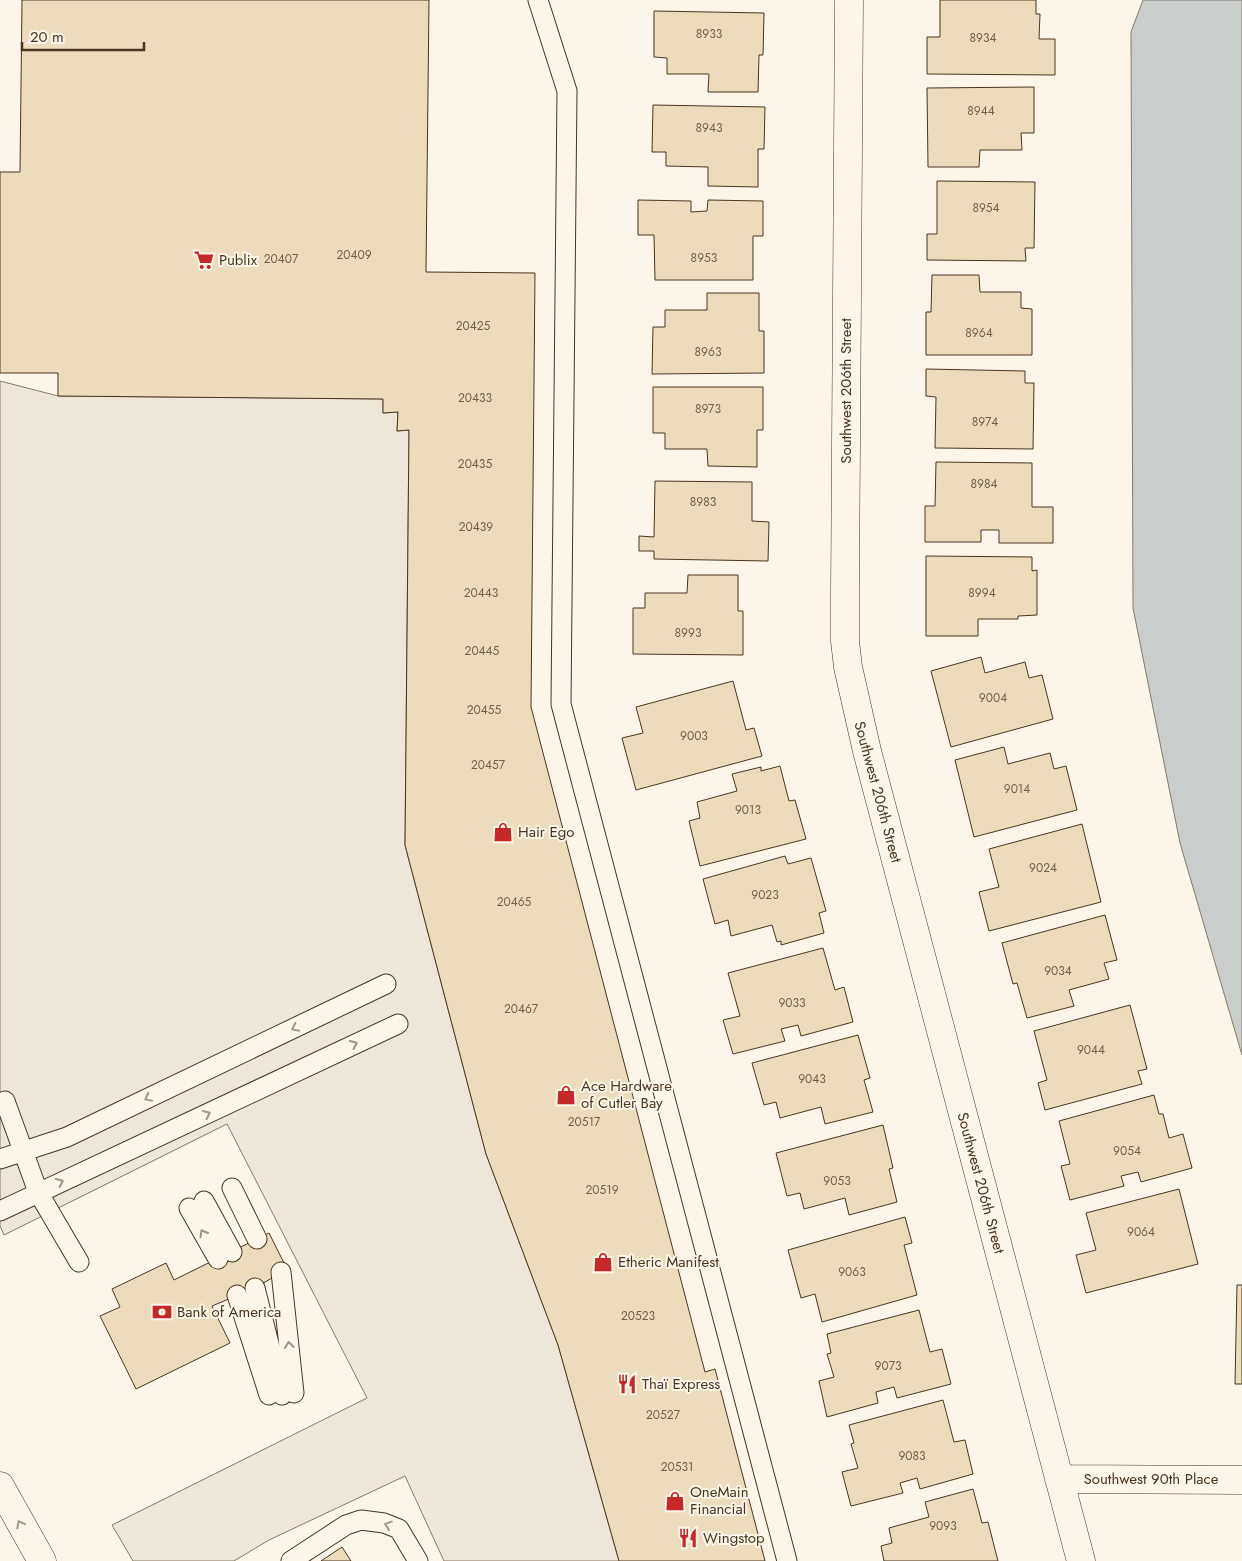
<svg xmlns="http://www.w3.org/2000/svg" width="1242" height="1561" font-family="Jost,sans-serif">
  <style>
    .parking { fill: #ede7d9; stroke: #887966 }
    .water { fill: #c9cecd; stroke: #887966 }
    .building { fill: #ecdcbc; stroke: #4a3520 }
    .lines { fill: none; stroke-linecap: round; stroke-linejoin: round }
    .lane-casing { stroke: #4a3520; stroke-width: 21 }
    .street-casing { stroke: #4a3520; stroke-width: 29 }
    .secondary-casing { stroke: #4a3520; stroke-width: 29 }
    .lane { stroke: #fbf6e9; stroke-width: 19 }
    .street { stroke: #fbf6e9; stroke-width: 28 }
    .secondary { stroke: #fbf6e9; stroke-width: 28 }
    .oneway { stroke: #a29684 }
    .labels { text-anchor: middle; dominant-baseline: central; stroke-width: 4; stroke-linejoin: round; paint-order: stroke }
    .number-label { font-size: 12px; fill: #725f47 }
    .poi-label { font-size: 15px; fill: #4a3520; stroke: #fbf6e9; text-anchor: start }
    .street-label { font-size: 15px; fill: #4a3520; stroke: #fbf6e9 }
  </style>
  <rect width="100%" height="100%" fill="#fbf6e9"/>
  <path class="parking" d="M 0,381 L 58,396 L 383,399 L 383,413 L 398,412 L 397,431 L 409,430 L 405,845 L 486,1154 L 558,1345 L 619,1561 L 444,1561 L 405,1476 L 269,1540 L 234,1561 L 133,1561 L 112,1525 L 367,1398 L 227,1124 L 4,1235 L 0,1226 Z"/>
  <path class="water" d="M 1143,0 L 1242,0 L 1242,1055 L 1180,843 L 1133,608 L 1131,32 Z"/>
  <path class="building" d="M 22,0 L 429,0 L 426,272 L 535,273 L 531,707 L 705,1372 L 715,1369 L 765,1561 L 619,1561 L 558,1345 L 486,1154 L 405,845 L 409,430 L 397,431 L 398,412 L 383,413 L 383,399 L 58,396 L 58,373 L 0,373 L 0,172 L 20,172 Z
    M 940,0 L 1036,0 L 1036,14 L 1040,14 L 1039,39 L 1055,39 L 1055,75 L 927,74 L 927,37 L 940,37 Z
    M 654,11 L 764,13 L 763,55 L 759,55 L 758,92 L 708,92 L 709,74 L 667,74 L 667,58 L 654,57 Z
    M 1034,87 L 1034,133 L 1021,133 L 1022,150 L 980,150 L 979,167 L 928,167 L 927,88 Z
    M 653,105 L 765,107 L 764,149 L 758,149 L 758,187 L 708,186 L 708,167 L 666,166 L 666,152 L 652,152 Z
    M 937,181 L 1035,182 L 1034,248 L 1025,248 L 1026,261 L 927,260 L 927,234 L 937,234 Z
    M 638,200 L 691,201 L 691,212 L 707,211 L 708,200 L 763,201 L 763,236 L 753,236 L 753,280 L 655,280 L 654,235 L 638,235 Z
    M 932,275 L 979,275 L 980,292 L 1021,292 L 1021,308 L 1032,309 L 1032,355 L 926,355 L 926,312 L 931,312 Z
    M 707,293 L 759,293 L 759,331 L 764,331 L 764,373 L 652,374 L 653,327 L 665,327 L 665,310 L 707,310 Z
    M 926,369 L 1025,371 L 1025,383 L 1034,383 L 1033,449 L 935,448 L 936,397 L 926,396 Z
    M 653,387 L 763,387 L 763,430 L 757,430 L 757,467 L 708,466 L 707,449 L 665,449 L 665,433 L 653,433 Z
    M 936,462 L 1032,463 L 1032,507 L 1053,507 L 1053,543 L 999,543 L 999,530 L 981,530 L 981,542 L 925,542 L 925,506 L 935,506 Z
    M 655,481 L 752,482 L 752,521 L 769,522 L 768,561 L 654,559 L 654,551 L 639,551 L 639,536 L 654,537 Z
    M 926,556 L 1032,557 L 1032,571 L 1037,570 L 1037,615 L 1018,616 L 1018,619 L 978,619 L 978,636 L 926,636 Z
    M 688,575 L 738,575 L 738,611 L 743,611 L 743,655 L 633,654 L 633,608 L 645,608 L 645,593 L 687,593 Z
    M 981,657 L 985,673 L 1025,662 L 1029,678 L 1042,675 L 1053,719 L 951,747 L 931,671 Z
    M 733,681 L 746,730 L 754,728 L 762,756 L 636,790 L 622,738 L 643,733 L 636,707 Z
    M 1004,747 L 1008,764 L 1050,753 L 1054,769 L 1066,766 L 1077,810 L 974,837 L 955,760 Z
    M 780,766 L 789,801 L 795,800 L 806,839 L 700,866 L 689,821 L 700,818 L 697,802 L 737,791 L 732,774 L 761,767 L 761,771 Z
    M 1082,824 L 1101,902 L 989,931 L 979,892 L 999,887 L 989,849 Z
    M 785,856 L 788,864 L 811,858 L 826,911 L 819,913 L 824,933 L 781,945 L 781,941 L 777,942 L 772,925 L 731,936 L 728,920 L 715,924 L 703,879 Z
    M 1105,915 L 1117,960 L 1104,963 L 1109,979 L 1069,990 L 1074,1006 L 1027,1018 L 1017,983 L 1013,984 L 1002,943 Z
    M 823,948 L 835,990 L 844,987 L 853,1022 L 801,1036 L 798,1025 L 781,1029 L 785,1041 L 733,1054 L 723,1020 L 740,1016 L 728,973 Z
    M 1130,1005 L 1147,1069 L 1138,1071 L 1142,1084 L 1045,1110 L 1038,1083 L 1047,1080 L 1034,1031 Z
    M 858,1035 L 870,1078 L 864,1080 L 873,1112 L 825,1124 L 821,1107 L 780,1118 L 776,1102 L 764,1105 L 752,1063 Z
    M 1154,1095 L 1159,1114 L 1163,1114 L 1169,1138 L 1183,1134 L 1192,1168 L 1141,1182 L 1138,1172 L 1121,1176 L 1124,1186 L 1070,1200 L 1061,1166 L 1070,1164 L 1059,1121 Z
    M 883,1125 L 893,1168 L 889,1169 L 897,1202 L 849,1215 L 845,1198 L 804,1209 L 800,1193 L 787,1196 L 776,1153 Z
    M 1179,1189 L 1198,1264 L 1086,1293 L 1076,1255 L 1096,1250 L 1086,1213 Z
    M 905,1217 L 912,1243 L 904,1245 L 917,1295 L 822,1322 L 815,1294 L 801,1298 L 788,1250 Z
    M 269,1233 L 287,1269 L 255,1288 L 212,1306 L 230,1343 L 136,1389 L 100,1316 L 120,1307 L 112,1289 L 166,1263 L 174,1280 Z
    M 1237,1285 L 1242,1285 L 1242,1384 L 1235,1384 Z
    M 919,1310 L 930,1352 L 942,1349 L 951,1384 L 897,1398 L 894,1387 L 876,1392 L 878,1403 L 827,1417 L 819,1381 L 834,1377 L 827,1354 L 831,1353 L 827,1334 Z
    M 943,1400 L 954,1442 L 965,1440 L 973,1474 L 920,1489 L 917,1478 L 900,1483 L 903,1493 L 851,1506 L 842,1472 L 858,1468 L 851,1444 L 854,1443 L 849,1425 Z
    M 973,1489 L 982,1523 L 988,1522 L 998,1561 L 884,1561 L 881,1546 L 892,1543 L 889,1528 L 929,1517 L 925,1502 Z
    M 342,1547 L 351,1561 L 321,1561 Z"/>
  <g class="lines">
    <defs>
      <path id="lane" d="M 538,0 L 567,91 L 561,704 L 787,1561
        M 5,1101 L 38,1192 L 79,1262
        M 0,1159 L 67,1137 L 386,984
        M 232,1188 L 257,1239
        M 204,1201 L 232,1252
        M 189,1208 L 218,1259
        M 0,1211 L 398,1024
        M 281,1272 L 294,1393
        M 255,1288 L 282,1395
        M 237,1295 L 269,1395
        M 291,1561 L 346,1525 L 361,1520 L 384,1523 L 399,1529 L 418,1561"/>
      <path id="street" d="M 849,0 L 845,592 L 845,641 L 848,667 L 867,751 L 1081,1561
        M 1059,1479 L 1242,1480"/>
      <path id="secondary" d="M 0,1486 L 42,1561"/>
    </defs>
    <use href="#lane" class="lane-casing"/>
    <use href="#street" class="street-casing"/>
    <use href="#secondary" class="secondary-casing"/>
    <use href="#lane" class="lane"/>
    <use href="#street" class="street"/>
    <use href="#secondary" class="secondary"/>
  </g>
  <defs><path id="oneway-chevron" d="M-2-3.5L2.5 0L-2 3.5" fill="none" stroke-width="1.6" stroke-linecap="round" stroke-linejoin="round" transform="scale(1.25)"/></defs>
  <g class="oneway">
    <use href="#oneway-chevron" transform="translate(295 1028) rotate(154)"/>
    <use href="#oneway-chevron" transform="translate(354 1044) rotate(-25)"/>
    <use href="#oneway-chevron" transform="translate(148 1098) rotate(154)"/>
    <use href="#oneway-chevron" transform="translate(207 1114) rotate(-25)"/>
    <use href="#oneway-chevron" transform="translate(60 1182) rotate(-25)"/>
    <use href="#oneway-chevron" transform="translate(203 1233) rotate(-120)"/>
    <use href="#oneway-chevron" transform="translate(289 1345) rotate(-96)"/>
    <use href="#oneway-chevron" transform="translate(20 1524) rotate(-118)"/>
    <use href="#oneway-chevron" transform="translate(388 1525) rotate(-161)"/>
  </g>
  <defs>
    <symbol id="supermarket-bare" viewBox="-9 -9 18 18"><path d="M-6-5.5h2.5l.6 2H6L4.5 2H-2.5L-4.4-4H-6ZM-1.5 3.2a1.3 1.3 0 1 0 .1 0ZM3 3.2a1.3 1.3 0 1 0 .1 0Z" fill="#c62828" stroke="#fbf6e9" stroke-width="2.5" paint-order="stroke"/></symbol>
    <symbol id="shop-bare" viewBox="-9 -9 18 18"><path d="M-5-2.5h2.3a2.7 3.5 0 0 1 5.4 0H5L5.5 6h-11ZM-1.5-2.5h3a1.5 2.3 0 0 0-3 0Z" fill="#c62828" stroke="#fbf6e9" stroke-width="2.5" paint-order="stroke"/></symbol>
    <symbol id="bank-bare" viewBox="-9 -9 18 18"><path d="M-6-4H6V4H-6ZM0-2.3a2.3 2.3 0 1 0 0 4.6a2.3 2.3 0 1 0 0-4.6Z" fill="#c62828" stroke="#fbf6e9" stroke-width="2.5" paint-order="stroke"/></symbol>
    <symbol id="restaurant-bare" viewBox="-9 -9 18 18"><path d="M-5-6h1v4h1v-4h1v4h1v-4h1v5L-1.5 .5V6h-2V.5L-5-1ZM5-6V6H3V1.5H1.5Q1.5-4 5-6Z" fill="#c62828" stroke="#fbf6e9" stroke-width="2.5" paint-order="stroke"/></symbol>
  </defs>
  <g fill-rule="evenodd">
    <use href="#supermarket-bare" x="190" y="246" width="28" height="28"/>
    <use href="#shop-bare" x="489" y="818" width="28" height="28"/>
    <use href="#shop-bare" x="552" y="1081" width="28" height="28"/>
    <use href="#shop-bare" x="589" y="1248" width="28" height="28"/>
    <use href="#bank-bare" x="148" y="1298" width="28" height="28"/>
    <use href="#restaurant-bare" x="613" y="1370" width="28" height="28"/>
    <use href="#shop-bare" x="661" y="1487" width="28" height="28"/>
    <use href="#restaurant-bare" x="674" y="1524" width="28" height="28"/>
  </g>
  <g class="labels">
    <g class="number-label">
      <text x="709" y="34">8933</text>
      <text x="983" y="38">8934</text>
      <text x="981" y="111">8944</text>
      <text x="709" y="128">8943</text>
      <text x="986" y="208">8954</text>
      <text x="354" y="255">20409</text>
      <text x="704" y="258">8953</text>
      <text x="281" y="259">20407</text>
      <text x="473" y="326">20425</text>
      <text x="979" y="333">8964</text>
      <text x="708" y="352">8963</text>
      <text x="475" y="398">20433</text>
      <text x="708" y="409">8973</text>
      <text x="985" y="422">8974</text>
      <text x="475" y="464">20435</text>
      <text x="984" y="484">8984</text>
      <text x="703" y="502">8983</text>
      <text x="476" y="527">20439</text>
      <text x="481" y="593">20443</text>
      <text x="982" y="593">8994</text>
      <text x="688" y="633">8993</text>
      <text x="482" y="651">20445</text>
      <text x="993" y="698">9004</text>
      <text x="484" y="710">20455</text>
      <text x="694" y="736">9003</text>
      <text x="488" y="765">20457</text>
      <text x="1017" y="789">9014</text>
      <text x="748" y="810">9013</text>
      <text x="1043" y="868">9024</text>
      <text x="765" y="895">9023</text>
      <text x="514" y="902">20465</text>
      <text x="1058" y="971">9034</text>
      <text x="792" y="1003">9033</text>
      <text x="521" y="1009">20467</text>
      <text x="1091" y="1050">9044</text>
      <text x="812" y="1079">9043</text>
      <text x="584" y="1122">20517</text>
      <text x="1127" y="1151">9054</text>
      <text x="837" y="1181">9053</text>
      <text x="602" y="1190">20519</text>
      <text x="1141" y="1232">9064</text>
      <text x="852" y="1272">9063</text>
      <text x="638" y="1316">20523</text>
      <text x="888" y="1366">9073</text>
      <text x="663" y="1415">20527</text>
      <text x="912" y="1456">9083</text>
      <text x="677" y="1467">20531</text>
      <text x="943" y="1526">9093</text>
    </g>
    <g class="poi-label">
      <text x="219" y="260">Publix</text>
      <text x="518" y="832">Hair Ego</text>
      <text x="581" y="1086">Ace Hardware<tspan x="581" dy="17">of Cutler Bay</tspan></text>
      <text x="618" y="1262">Etheric Manifest</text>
      <text x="177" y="1312">Bank of America</text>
      <text x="642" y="1384">Thaï Express</text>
      <text x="690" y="1492">OneMain<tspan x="690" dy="17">Financial</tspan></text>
      <text x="703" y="1538">Wingstop</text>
    </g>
    <g class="street-label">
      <text transform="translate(846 391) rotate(-90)">Southwest 206th Street</text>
      <text transform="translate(878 792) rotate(75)">Southwest 206th Street</text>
      <text transform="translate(981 1183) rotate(75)">Southwest 206th Street</text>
      <text x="1151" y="1479">Southwest 90th Place</text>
    </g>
  </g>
  <path d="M22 42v8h122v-8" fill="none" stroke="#4a3520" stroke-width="2.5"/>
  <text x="30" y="42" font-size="15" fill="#4a3520" stroke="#fbf6e9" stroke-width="4" paint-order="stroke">20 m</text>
</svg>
